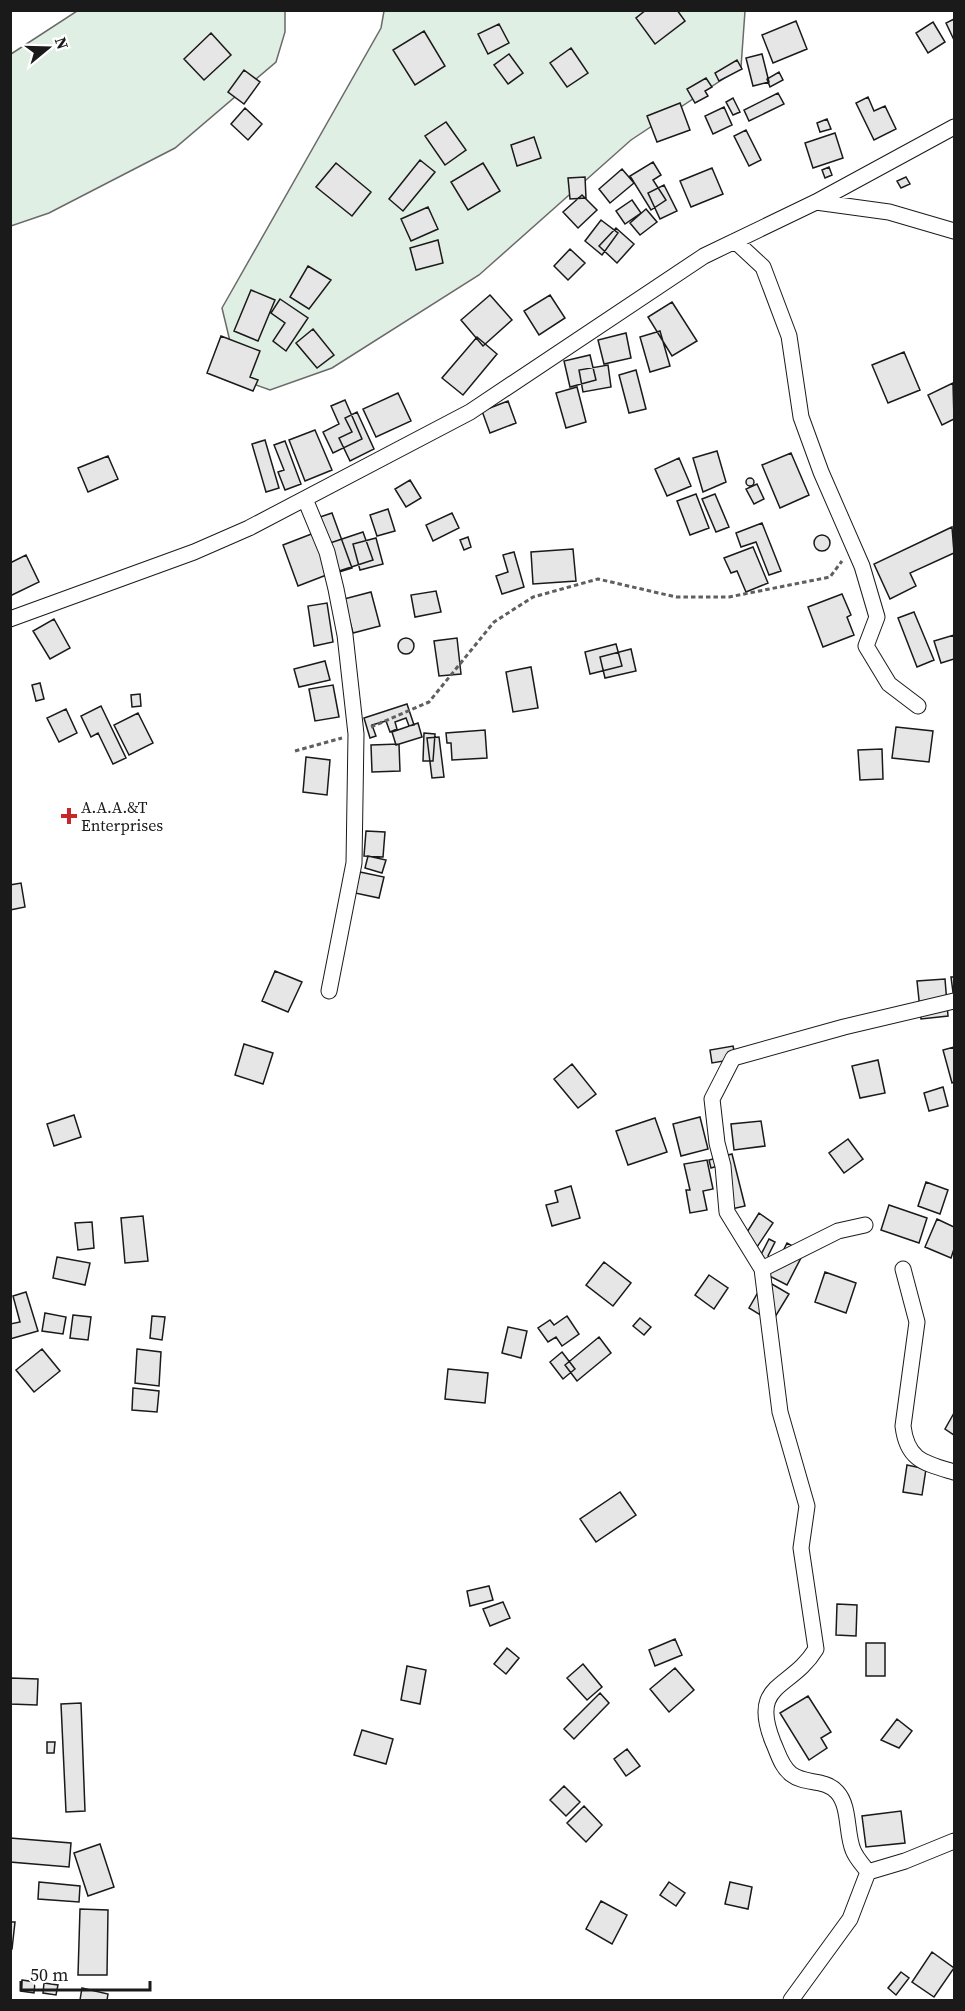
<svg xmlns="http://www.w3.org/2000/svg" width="965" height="2011" font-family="'Source Serif 4',serif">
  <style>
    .green { fill: #e0efe3; stroke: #6a6a6a; stroke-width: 1.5 }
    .building { fill: #e6e6e6; stroke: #1a1a1a; stroke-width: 1.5 }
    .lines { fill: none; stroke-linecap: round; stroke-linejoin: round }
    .street-casing { stroke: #1a1a1a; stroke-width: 17 }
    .path { stroke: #5f5f5f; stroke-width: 3; stroke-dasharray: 4.5 3; stroke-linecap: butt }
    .street { stroke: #fff; stroke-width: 15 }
    .poi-dot { fill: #c62828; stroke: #fff; stroke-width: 2 }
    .labels { text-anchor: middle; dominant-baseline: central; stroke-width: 4.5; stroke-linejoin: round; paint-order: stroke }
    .poi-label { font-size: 16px; fill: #1a1a1a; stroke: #fff; text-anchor: start }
  </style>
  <rect width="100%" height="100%" fill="#fff"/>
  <path class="green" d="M 77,11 L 285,11 L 285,32 L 276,62 L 175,148 L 49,213 L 11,226 L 11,54 Z
    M 384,11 L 745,11 L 741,67 L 631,140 L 479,275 L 332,368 L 270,390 L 239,379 L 222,308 L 381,28 Z"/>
  <path class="building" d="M 646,10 L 677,10 L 685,21 L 655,44 L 636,18 Z
    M 954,19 L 954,40 L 946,23 Z
    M 796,21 L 807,49 L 773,63 L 762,35 Z
    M 933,22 L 945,42 L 928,53 L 916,33 Z
    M 499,24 L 509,43 L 488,54 L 478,34 Z
    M 424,31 L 445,66 L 415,85 L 393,50 Z
    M 211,33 L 231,55 L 204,80 L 184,59 Z
    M 571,48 L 588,73 L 567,87 L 550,63 Z
    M 509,54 L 523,73 L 508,84 L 494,65 Z
    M 762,54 L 769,82 L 753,86 L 746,58 Z
    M 737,60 L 742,69 L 719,81 L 715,73 Z
    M 244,70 L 260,82 L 244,104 L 228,92 Z
    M 779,72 L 783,80 L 770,87 L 767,79 Z
    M 706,78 L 712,87 L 705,91 L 708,96 L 695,103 L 687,89 Z
    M 778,93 L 784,104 L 749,121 L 744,110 Z
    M 868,97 L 874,111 L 885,106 L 896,129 L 874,140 L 856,103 Z
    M 733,98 L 740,112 L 733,115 L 726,102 Z
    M 680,103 L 690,130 L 657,142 L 647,116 Z
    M 724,107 L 732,125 L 713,134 L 705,116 Z
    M 245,108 L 262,124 L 248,140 L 231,124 Z
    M 827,119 L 831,129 L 820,132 L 817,123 Z
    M 446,122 L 466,150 L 445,165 L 425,136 Z
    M 746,130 L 761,160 L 749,166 L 734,136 Z
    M 835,133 L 843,158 L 813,168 L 805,143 Z
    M 534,137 L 541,158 L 517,166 L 511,145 Z
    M 420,160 L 435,172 L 403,211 L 389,199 Z
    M 653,162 L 661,175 L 653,180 L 666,200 L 651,210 L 630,176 Z
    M 336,163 L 371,192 L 352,216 L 316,187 Z
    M 483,163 L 500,191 L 468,210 L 451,182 Z
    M 829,167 L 832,175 L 825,178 L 822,170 Z
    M 712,168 L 723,194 L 691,207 L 680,181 Z
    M 622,169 L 634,183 L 610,203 L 599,189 Z
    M 585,177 L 586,198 L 570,199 L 568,178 Z
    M 906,177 L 910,184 L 901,188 L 897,181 Z
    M 664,185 L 677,211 L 660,219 L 648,193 Z
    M 582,195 L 597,210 L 578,228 L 563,212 Z
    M 632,200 L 641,213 L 625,224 L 616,211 Z
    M 428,207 L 438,229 L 411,241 L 401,219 Z
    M 646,209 L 657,222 L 640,235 L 630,223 Z
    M 601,220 L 618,233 L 602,255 L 585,241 Z
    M 616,228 L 634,244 L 617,263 L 599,246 Z
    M 438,240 L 443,263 L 416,270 L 410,248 Z
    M 570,249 L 585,263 L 568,280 L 554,266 Z
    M 308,266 L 331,280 L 309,309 L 290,297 Z
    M 251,290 L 275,300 L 258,341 L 234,331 Z
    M 490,295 L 512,320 L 483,346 L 461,320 Z
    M 550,295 L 565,318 L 539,335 L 524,311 Z
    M 280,299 L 308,318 L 286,351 L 273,341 L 285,323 L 271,313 Z
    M 672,302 L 697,341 L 672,356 L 648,317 Z
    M 313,329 L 334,355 L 317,368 L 296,343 Z
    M 660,331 L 670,366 L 650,372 L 640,337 Z
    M 626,333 L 631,358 L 604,364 L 598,340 Z
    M 221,336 L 260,351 L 250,377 L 258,380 L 253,391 L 207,373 Z
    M 477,337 L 497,354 L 463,395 L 442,378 Z
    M 904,352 L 920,390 L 888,403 L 872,365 Z
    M 590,355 L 596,380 L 570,387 L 564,361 Z
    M 608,365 L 611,387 L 583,392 L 579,370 Z
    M 636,370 L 646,409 L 629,413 L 619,375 Z
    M 953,383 L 954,419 L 942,425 L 928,395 Z
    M 577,387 L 586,422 L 566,428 L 556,393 Z
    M 398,393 L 411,421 L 376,437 L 363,409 Z
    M 345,400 L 362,439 L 333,453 L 323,432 L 339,424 L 331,406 Z
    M 508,401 L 516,423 L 490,433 L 482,411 Z
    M 357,412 L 374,449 L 350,461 L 339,438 L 352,432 L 345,418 Z
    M 315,430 L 332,470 L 305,481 L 289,440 Z
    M 265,440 L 279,488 L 266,492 L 252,444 Z
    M 285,441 L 301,484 L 285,490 L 278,472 L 284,470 L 274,445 Z
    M 717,451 L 726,482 L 703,492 L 693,458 Z
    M 791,453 L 809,495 L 780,508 L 762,465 Z
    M 108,456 L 118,479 L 88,492 L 78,468 Z
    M 679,458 L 691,486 L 667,496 L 655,469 Z
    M746 482a4 4 0 1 1 8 0a4 4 0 1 1-8 0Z
    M 410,480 L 421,498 L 406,507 L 395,489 Z
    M 757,484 L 764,499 L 754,504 L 746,489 Z
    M 696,494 L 709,528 L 690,535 L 677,501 Z
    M 715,494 L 729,527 L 716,532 L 702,499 Z
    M 388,509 L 395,531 L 377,536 L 370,515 Z
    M 332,513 L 352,568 L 339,572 L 320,517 Z
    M 452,513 L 459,528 L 433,541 L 426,525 Z
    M 762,523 L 781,571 L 769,575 L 756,542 L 741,547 L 736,533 Z
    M 952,527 L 954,553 L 910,573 L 916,586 L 890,599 L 874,564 Z
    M 363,532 L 373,560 L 339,571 L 330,543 Z
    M 314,533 L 329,574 L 298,586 L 283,545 Z
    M814 543a8 8 0 1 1 16 0a8 8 0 1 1-16 0Z
    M 468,537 L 471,547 L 464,550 L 460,540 Z
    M 376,538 L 383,564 L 360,570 L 353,544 Z
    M 753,547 L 768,583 L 746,592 L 737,571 L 731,573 L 724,558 Z
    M 573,549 L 576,581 L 533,584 L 531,552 Z
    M 514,552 L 524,587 L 502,594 L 496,576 L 508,572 L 503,555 Z
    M 26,555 L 39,582 L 10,596 L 10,563 Z
    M 436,591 L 441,612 L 415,617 L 411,595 Z
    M 371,592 L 380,626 L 353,633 L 344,599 Z
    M 842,594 L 851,615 L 847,617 L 854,635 L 823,647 L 808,607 Z
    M 327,603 L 333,642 L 314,646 L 308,606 Z
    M 914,612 L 934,660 L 917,667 L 898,618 Z
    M 54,619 L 70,648 L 50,659 L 33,631 Z
    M 954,635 L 954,659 L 941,663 L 934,641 Z
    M398 646a8 8 0 1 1 16 0a8 8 0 1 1-16 0Z
    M 457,638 L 461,674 L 439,676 L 434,641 Z
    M 616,644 L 622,666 L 590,674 L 585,652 Z
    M 631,649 L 636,671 L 605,678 L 600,657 Z
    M 325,661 L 330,680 L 299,687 L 294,669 Z
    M 531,667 L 538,708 L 513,712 L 506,672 Z
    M 40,683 L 44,699 L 36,701 L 32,685 Z
    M 333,685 L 339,717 L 315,721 L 309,689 Z
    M 140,694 L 141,706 L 132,707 L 131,695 Z
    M 407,704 L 414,725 L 409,726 L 406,718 L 395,722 L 397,729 L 390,732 L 386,721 L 372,725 L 376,736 L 370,738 L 364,718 Z
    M 101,706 L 126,758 L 113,764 L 98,733 L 91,737 L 81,716 Z
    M 66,709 L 77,733 L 59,742 L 47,718 Z
    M 138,713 L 153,743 L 129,755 L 114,725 Z
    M 418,723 L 422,737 L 396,745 L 392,732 Z
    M 896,727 L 933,731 L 929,762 L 892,758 Z
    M 485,730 L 487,758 L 452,760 L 451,743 L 447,743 L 446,733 Z
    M 424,733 L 435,734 L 433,761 L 423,761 Z
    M 439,737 L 444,777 L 432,778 L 427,738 Z
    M 399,744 L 400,771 L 372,772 L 371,745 Z
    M 882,749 L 883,779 L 860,780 L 858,750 Z
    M 306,757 L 330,760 L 327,795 L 303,792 Z
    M 366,831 L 385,832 L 383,857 L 364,856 Z
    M 368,856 L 386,860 L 382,873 L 365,868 Z
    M 360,872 L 384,877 L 379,898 L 355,893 Z
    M 21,883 L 25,907 L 10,910 L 10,885 Z
    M 275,971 L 302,982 L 288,1012 L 262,1001 Z
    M 951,977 L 954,977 L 954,1000 Z
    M 945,979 L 948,1016 L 921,1019 L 917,981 Z
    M 244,1044 L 273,1053 L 263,1084 L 235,1075 Z
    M 733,1046 L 736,1059 L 712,1063 L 710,1050 Z
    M 954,1047 L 954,1082 L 952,1083 L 943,1050 Z
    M 878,1060 L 885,1093 L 860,1098 L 852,1066 Z
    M 572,1064 L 596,1094 L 578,1108 L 554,1079 Z
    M 943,1087 L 948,1106 L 929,1111 L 924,1093 Z
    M 74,1115 L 81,1137 L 54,1146 L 47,1124 Z
    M 700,1117 L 708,1149 L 681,1156 L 673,1124 Z
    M 655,1118 L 667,1152 L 628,1165 L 616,1131 Z
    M 761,1121 L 765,1146 L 734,1150 L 731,1124 Z
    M 848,1139 L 863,1159 L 844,1173 L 829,1153 Z
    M 732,1154 L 745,1206 L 727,1210 L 721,1165 L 711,1168 L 709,1160 Z
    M 707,1160 L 713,1189 L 703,1191 L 707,1210 L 690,1213 L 686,1190 L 690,1190 L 684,1164 Z
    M 926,1182 L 948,1190 L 940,1214 L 918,1206 Z
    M 571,1186 L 580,1218 L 552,1226 L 546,1205 L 558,1202 L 555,1191 Z
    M 889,1205 L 927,1218 L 919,1243 L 881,1230 Z
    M 759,1213 L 773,1223 L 755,1250 L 742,1240 Z
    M 143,1216 L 148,1261 L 125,1263 L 121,1218 Z
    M 937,1219 L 954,1227 L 954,1249 L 951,1258 L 925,1247 Z
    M 92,1222 L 94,1248 L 78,1250 L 75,1223 Z
    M 769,1239 L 775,1242 L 768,1256 L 778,1261 L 787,1243 L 804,1252 L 787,1285 L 754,1268 Z
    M 57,1257 L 90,1263 L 85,1285 L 53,1278 Z
    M 604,1262 L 631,1283 L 613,1306 L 586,1285 Z
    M 825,1272 L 856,1283 L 846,1313 L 815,1302 Z
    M 709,1275 L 728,1288 L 714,1309 L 695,1295 Z
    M 765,1280 L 789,1294 L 772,1322 L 749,1308 Z
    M 26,1292 L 38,1331 L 10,1339 L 10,1324 L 20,1322 L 13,1296 Z
    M 45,1313 L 66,1317 L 63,1334 L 42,1331 Z
    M 73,1315 L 91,1317 L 88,1340 L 70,1338 Z
    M 152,1316 L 165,1317 L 162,1340 L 150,1338 Z
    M 567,1316 L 579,1334 L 562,1346 L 556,1337 L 548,1342 L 538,1328 L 550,1320 L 554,1325 Z
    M 640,1318 L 651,1327 L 644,1335 L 633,1326 Z
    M 508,1327 L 527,1331 L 521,1358 L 502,1353 Z
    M 599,1337 L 611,1353 L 577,1381 L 565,1365 Z
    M 42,1349 L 60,1371 L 34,1392 L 16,1370 Z
    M 137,1349 L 161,1352 L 159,1386 L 135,1383 Z
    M 562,1352 L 575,1369 L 563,1379 L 550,1362 Z
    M 448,1369 L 488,1373 L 485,1403 L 445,1399 Z
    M 133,1388 L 159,1391 L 157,1412 L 132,1410 Z
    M 954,1413 L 954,1435 L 945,1429 Z
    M 907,1465 L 926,1469 L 922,1495 L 903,1492 Z
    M 620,1492 L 636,1515 L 596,1542 L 580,1519 Z
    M 489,1586 L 493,1600 L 470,1606 L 467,1591 Z
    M 503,1602 L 510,1618 L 490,1626 L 483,1609 Z
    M 837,1604 L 857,1605 L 856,1636 L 836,1635 Z
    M 675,1639 L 682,1655 L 655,1666 L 649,1650 Z
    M 866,1643 L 885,1643 L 885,1676 L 866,1676 Z
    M 507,1648 L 519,1658 L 506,1674 L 494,1664 Z
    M 583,1664 L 602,1687 L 587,1700 L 567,1678 Z
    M 407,1666 L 426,1670 L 420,1704 L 401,1700 Z
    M 675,1668 L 694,1690 L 669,1712 L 650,1689 Z
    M 10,1678 L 38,1679 L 37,1705 L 10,1704 Z
    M 600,1693 L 609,1703 L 574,1739 L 564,1729 Z
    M 808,1696 L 831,1732 L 821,1738 L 827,1748 L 809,1760 L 780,1713 Z
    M 81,1703 L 85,1811 L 66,1812 L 61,1704 Z
    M 897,1719 L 912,1731 L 899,1748 L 881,1740 Z
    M 362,1730 L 393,1739 L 386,1764 L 354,1755 Z
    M 47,1742 L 55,1742 L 54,1753 L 47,1753 Z
    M 627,1749 L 640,1766 L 626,1776 L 614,1759 Z
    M 564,1786 L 580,1802 L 566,1816 L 550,1800 Z
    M 584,1806 L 602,1825 L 586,1842 L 567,1823 Z
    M 901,1811 L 905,1843 L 866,1847 L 862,1816 Z
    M 10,1838 L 71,1843 L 69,1867 L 10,1862 Z
    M 100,1844 L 114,1887 L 88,1896 L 74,1853 Z
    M 39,1882 L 80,1886 L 79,1902 L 38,1899 Z
    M 669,1882 L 685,1893 L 676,1906 L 660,1895 Z
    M 730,1882 L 752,1887 L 748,1909 L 725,1904 Z
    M 601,1901 L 627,1915 L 612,1944 L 586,1929 Z
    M 80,1909 L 108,1910 L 107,1975 L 78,1975 Z
    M 10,1922 L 15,1922 L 12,1949 L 10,1949 Z
    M 932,1952 L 954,1968 L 934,1997 L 912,1982 Z
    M 901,1972 L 909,1978 L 896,1995 L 888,1988 Z
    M 22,1980 L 35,1982 L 34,1993 L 21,1991 Z
    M 44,1983 L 58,1985 L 56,1995 L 43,1993 Z
    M 82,1988 L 108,1994 L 107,2000 L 80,2000 Z"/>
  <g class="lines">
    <defs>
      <path id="street" d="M 816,202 L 889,212 L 954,231
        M 735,241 L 763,267 L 789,336 L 801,417 L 821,472 L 862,566 L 877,617 L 866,646 L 889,684 L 918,706
        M 305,499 L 327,552 L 336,589 L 345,635 L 356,734 L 354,863 L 329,991
        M 10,619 L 194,552 L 249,528 L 470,412 L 704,256 L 816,202 L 954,127
        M 762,1269 L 838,1231 L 865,1225
        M 903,1269 L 917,1322 L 903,1426 C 907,1460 924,1463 954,1472
        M 868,1872 C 863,1865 856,1858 853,1850 C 846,1833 850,1806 837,1792 C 824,1778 805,1785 791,1774 C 781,1766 778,1753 773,1742 C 749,1682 791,1690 816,1649 L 801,1548 L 807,1506 L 780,1412 L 762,1269 L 727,1212 L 723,1166 L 717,1143 L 712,1099 L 733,1058 L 844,1027 L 954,1001
        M 791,2000 L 850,1919 L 868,1872 L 905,1861 L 954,1841"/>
    </defs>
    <use href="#street" class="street-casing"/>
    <path class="path" d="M 371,727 L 429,702 L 494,622 L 533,597 L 598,579 L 676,597 L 729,597 L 830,577 L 842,561
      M 295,751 L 342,738"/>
    <use href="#street" class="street"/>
  </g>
  <path class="poi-dot" d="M66 807h6v6h6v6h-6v6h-6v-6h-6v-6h6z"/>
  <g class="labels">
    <g class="poi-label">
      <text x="81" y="807">A.A.A.&amp;T<tspan x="81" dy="18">Enterprises</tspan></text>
    </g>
  </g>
  <rect width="965" height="2011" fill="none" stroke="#1a1a1a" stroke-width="24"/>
  <g transform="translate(48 48) rotate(71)" stroke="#ffffff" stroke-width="4.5" paint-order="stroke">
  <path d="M0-4.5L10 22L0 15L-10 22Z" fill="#1a1a1a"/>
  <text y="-9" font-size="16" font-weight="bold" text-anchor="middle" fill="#1a1a1a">N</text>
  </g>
  <path d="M21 1981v9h129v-9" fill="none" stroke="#1a1a1a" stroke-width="3"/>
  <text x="30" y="1981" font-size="18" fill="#1a1a1a" stroke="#ffffff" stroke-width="4.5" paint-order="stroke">50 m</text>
</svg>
